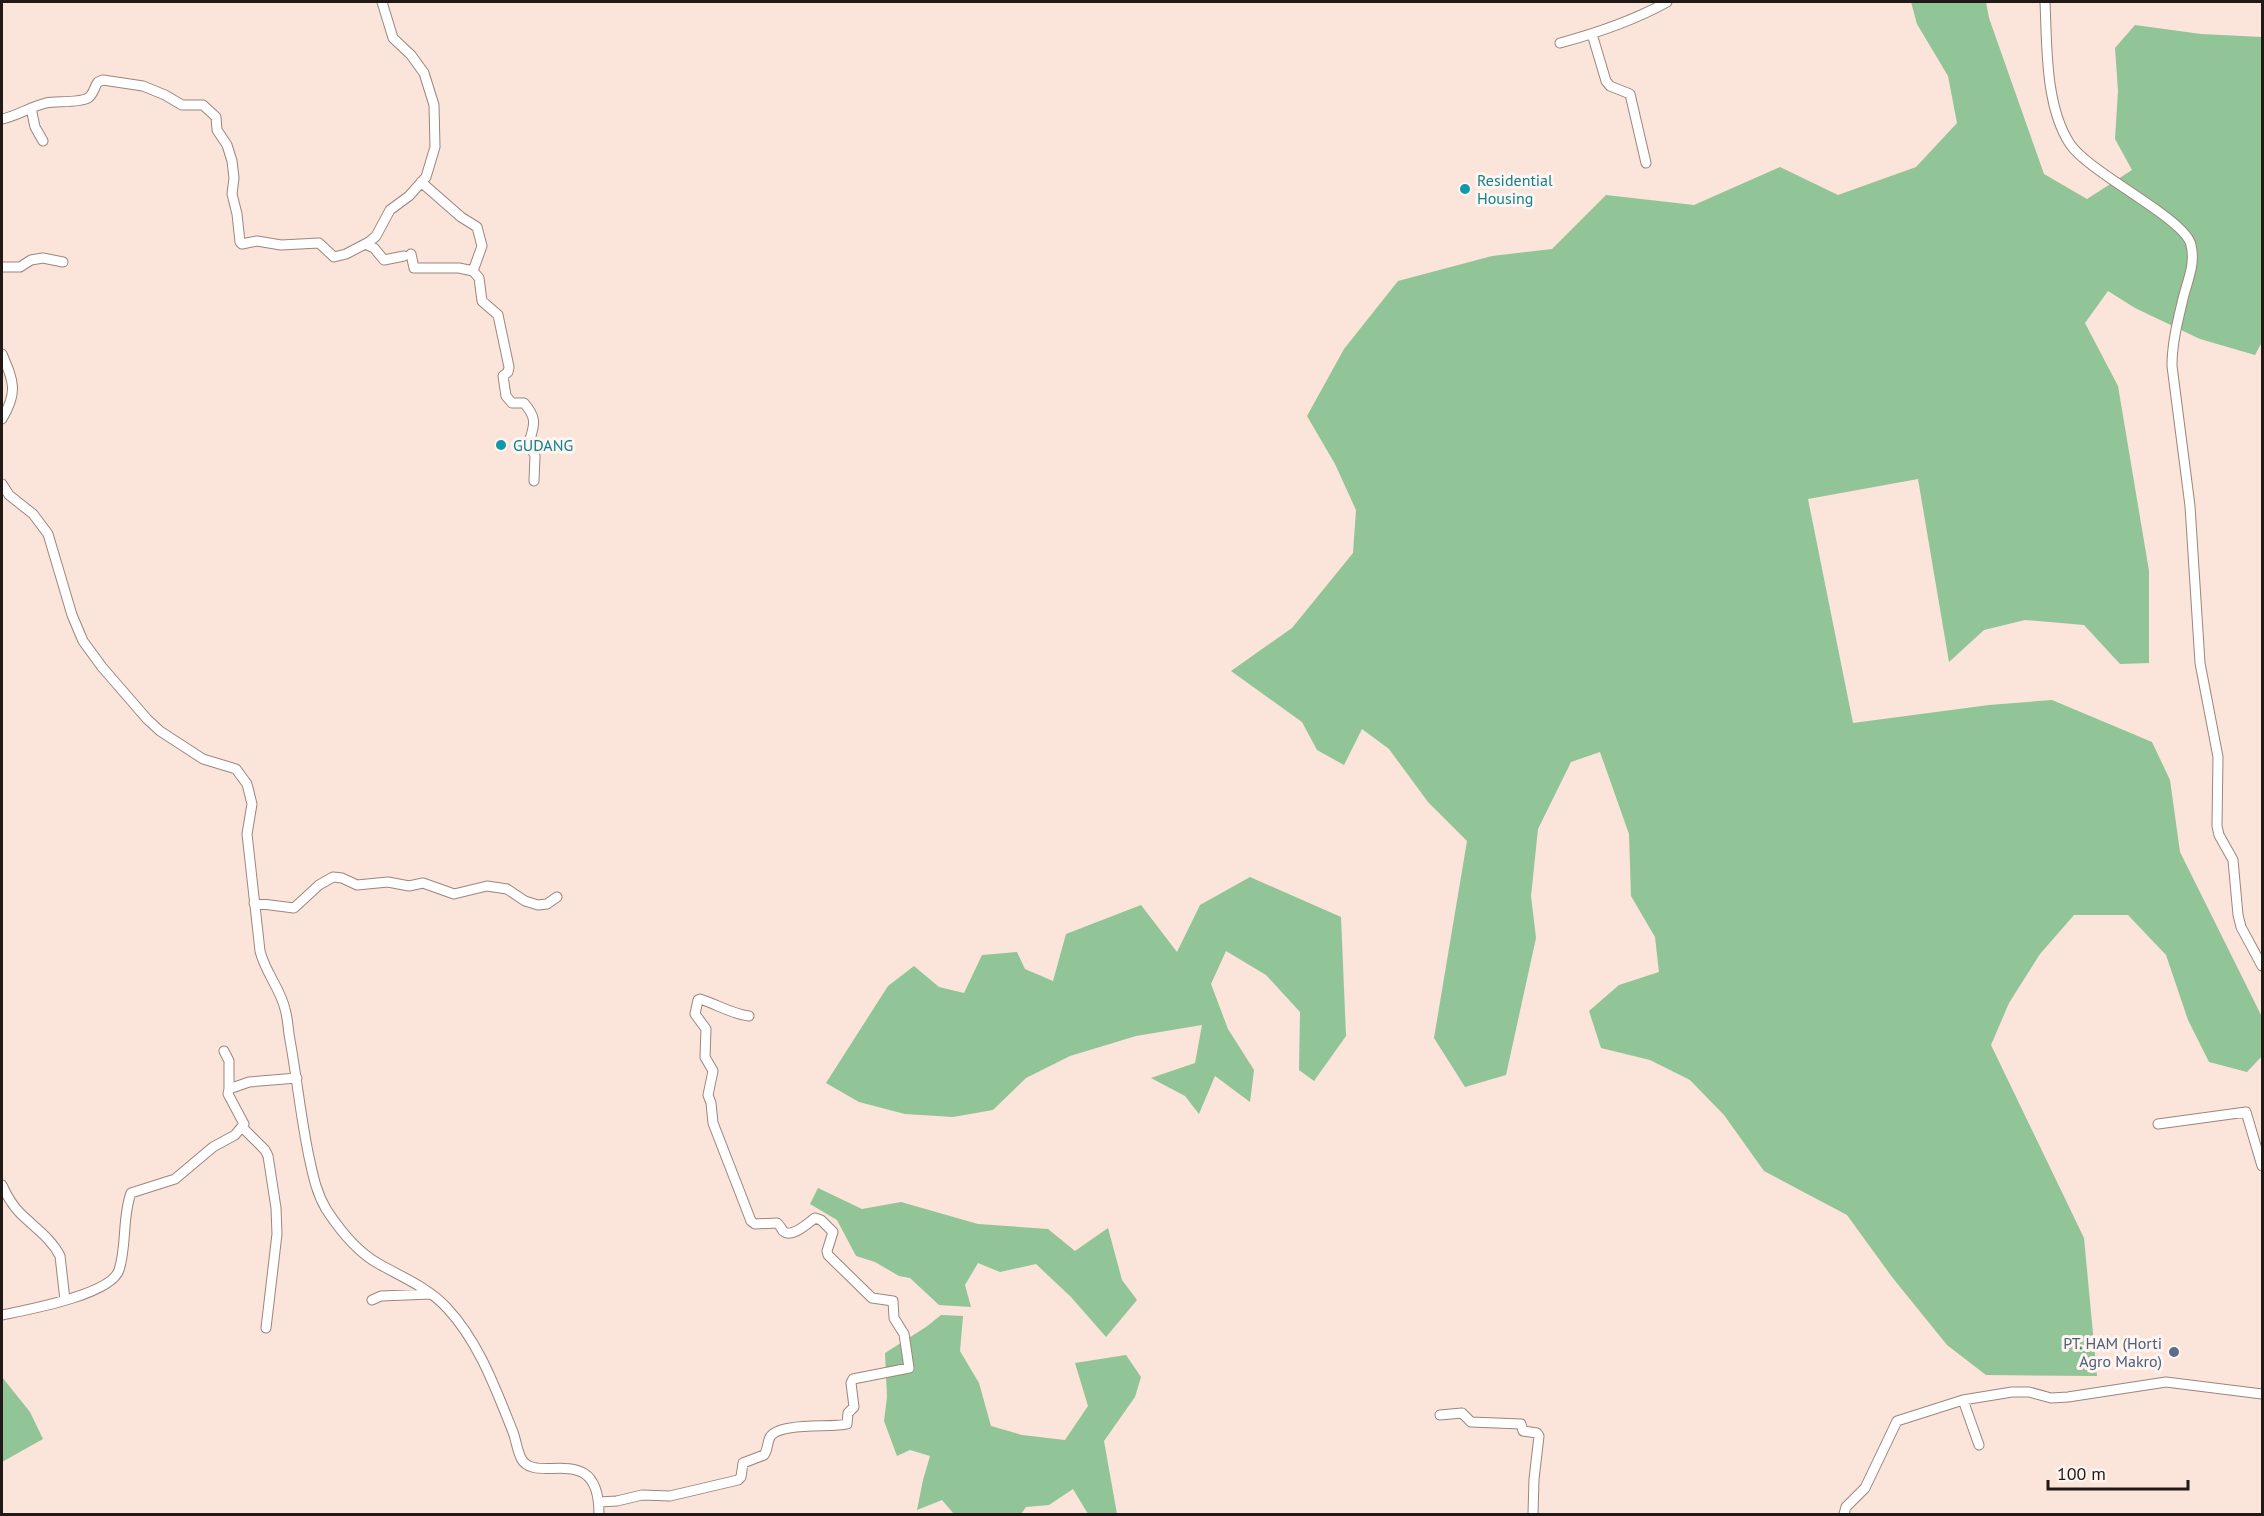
<svg xmlns="http://www.w3.org/2000/svg" width="2264" height="1516" font-family="'PT Sans',sans-serif">
  <style>
    .forest { fill: #91c497 }
    .lines { fill: none; stroke-linecap: round; stroke-linejoin: round }
    .street-casing { stroke: #9b867d; stroke-width: 11 }
    .street { stroke: #fff; stroke-width: 9 }
    .culture-dot { fill: #0f9aa8; stroke: #fef4f0; stroke-width: 2 }
    .service-dot { fill: #5c6f8a; stroke: #fef4f0; stroke-width: 2 }
    .labels { text-anchor: middle; dominant-baseline: central; stroke-width: 6; stroke-linejoin: round; paint-order: stroke }
    .culture-label { font-size: 16px; fill: #0d838f; stroke: #fef4f0; text-anchor: start }
    .service-label { font-size: 16px; fill: #4e5e75; stroke: #fef4f0; text-anchor: end }
  </style>
  <rect width="100%" height="100%" fill="#fbe4d9"/>
  <path class="forest" d="M 1911,2 L 1986,2 L 1989,18 L 2044,174 L 2087,199 L 2132,170 L 2115,139 L 2118,91 L 2115,48 L 2135,25 L 2201,34 L 2262,37 L 2262,342 L 2255,355 L 2200,339 L 2135,308 L 2108,291 L 2085,323 L 2118,386 L 2149,571 L 2149,663 L 2120,664 L 2084,625 L 2025,620 L 1984,630 L 1949,662 L 1918,479 L 1808,499 L 1853,723 L 1989,705 L 2052,700 L 2152,742 L 2170,780 L 2180,852 L 2262,1017 L 2262,1056 L 2247,1072 L 2209,1062 L 2188,1020 L 2166,955 L 2128,915 L 2074,915 L 2040,954 L 2009,1003 L 1991,1045 L 2084,1238 L 2097,1376 L 1986,1375 L 1947,1345 L 1892,1277 L 1847,1215 L 1764,1171 L 1724,1115 L 1690,1080 L 1650,1060 L 1601,1048 L 1589,1011 L 1619,985 L 1659,972 L 1655,937 L 1631,896 L 1629,834 L 1600,752 L 1571,762 L 1538,829 L 1531,896 L 1536,938 L 1506,1075 L 1465,1087 L 1434,1038 L 1467,841 L 1428,802 L 1389,749 L 1362,729 L 1344,765 L 1317,750 L 1302,722 L 1231,671 L 1292,628 L 1353,553 L 1356,510 L 1335,464 L 1307,416 L 1344,349 L 1398,281 L 1492,256 L 1552,249 L 1606,195 L 1694,205 L 1780,167 L 1838,195 L 1916,167 L 1957,123 L 1948,76 L 1917,24 Z
    M 1250,877 L 1341,917 L 1346,1036 L 1314,1081 L 1299,1070 L 1300,1012 L 1266,975 L 1226,951 L 1211,984 L 1228,1029 L 1254,1070 L 1250,1102 L 1215,1076 L 1199,1114 L 1185,1096 L 1151,1078 L 1195,1063 L 1202,1025 L 1136,1036 L 1070,1056 L 1026,1078 L 993,1110 L 953,1117 L 905,1114 L 859,1102 L 826,1083 L 888,986 L 914,966 L 939,987 L 964,993 L 982,955 L 1017,952 L 1025,969 L 1053,981 L 1066,934 L 1141,905 L 1177,952 L 1200,905 Z
    M 818,1188 L 862,1209 L 901,1202 L 978,1224 L 1048,1229 L 1075,1251 L 1108,1228 L 1122,1280 L 1137,1300 L 1106,1337 L 1071,1297 L 1036,1264 L 1000,1272 L 978,1263 L 965,1285 L 971,1307 L 939,1305 L 910,1278 L 899,1276 L 875,1262 L 856,1256 L 837,1220 L 810,1204 Z
    M 941,1315 L 963,1316 L 960,1351 L 979,1383 L 991,1426 L 1022,1435 L 1065,1440 L 1088,1406 L 1075,1363 L 1126,1355 L 1141,1377 L 1135,1397 L 1104,1441 L 1117,1514 L 1088,1514 L 1073,1489 L 1049,1505 L 1026,1507 L 1021,1514 L 954,1514 L 942,1500 L 917,1510 L 923,1480 L 930,1456 L 910,1450 L 897,1456 L 884,1421 L 887,1397 L 885,1353 L 926,1327 Z
    M 2,1377 L 30,1412 L 43,1439 L 2,1462 Z"/>
  <g class="lines">
    <defs>
      <path id="street" d="M 2045,2 C 2047,45 2045,106 2070,144 C 2089,173 2186,219 2191,245 C 2196,266 2186,283 2182,303 C 2177,324 2172,344 2172,366 L 2190,506 L 2200,663 L 2218,757 L 2217,826 L 2219,835 L 2233,860 L 2238,915 L 2241,927 L 2262,966
        M 1592,34 L 1606,81 L 1610,86 L 1630,94 L 1646,163
        M 1560,43 C 1597,33 1633,21 1667,2
        M 31,108 L 35,127 L 43,141
        M 2,119 C 17,116 30,107 46,103 C 57,101 79,103 88,98 C 94,94 94,87 98,82 L 103,80 L 143,86 L 165,95 L 182,105 L 203,105 L 216,117 L 217,130 L 227,145 L 232,161 L 234,178 L 232,194 L 237,214 L 240,242 L 242,244 L 257,241 L 281,245 L 319,243 L 334,257 L 346,254 L 369,242 L 376,236 L 390,210 L 409,196 L 426,177 L 435,147 L 434,105 L 424,73 L 411,55 L 393,38 L 382,2
        M 421,182 L 461,217 L 477,227 L 482,246 L 473,271 L 479,278 L 482,301 L 498,315 L 509,367 L 508,372 L 503,376 L 506,396 L 512,403 L 524,403 C 538,419 534,425 529,443 L 535,456 L 534,481
        M 365,244 L 374,248 L 384,260 L 404,256
        M 411,254 L 414,268 L 459,268 L 473,271
        M 2,267 L 20,267 L 31,260 L 43,258 L 63,262
        M 2,354 C 14,382 18,392 2,419
        M 2,484 L 9,495 L 33,514 L 48,534 L 72,615 L 83,641 L 102,667 L 147,719 L 160,731 L 203,759 L 236,769 L 247,784 L 252,804 L 247,834 L 260,951 C 265,972 280,988 285,1009 C 288,1019 288,1030 290,1040 C 297,1079 301,1119 309,1157 C 313,1175 316,1192 326,1209 C 339,1229 357,1252 379,1264 C 402,1277 429,1288 447,1308 C 479,1342 496,1390 513,1432 C 516,1440 517,1450 521,1458 C 535,1487 599,1438 599,1514
        M 254,903 L 294,908 L 319,885 L 333,877 L 342,878 L 357,885 L 388,882 L 409,886 L 423,883 L 454,894 L 487,886 L 507,889 L 525,901 L 538,905 L 547,904 L 557,897
        M 224,1051 L 229,1061 L 229,1089
        M 2158,1124 L 2246,1112 L 2262,1166
        M 243,1128 L 265,1150 L 268,1156 L 276,1208 L 277,1234 L 266,1328
        M 2,1185 C 7,1196 12,1205 20,1213 C 34,1227 51,1238 60,1256 L 65,1300
        M 372,1300 L 381,1296 L 431,1294
        M 2,1315 C 26,1310 111,1295 119,1270 C 127,1246 122,1217 131,1193 L 175,1179 L 213,1147 L 235,1135 L 244,1124 L 228,1094 L 229,1089 L 249,1082 L 297,1078
        M 1963,1400 L 1979,1445
        M 1440,1415 L 1462,1413 L 1471,1422 L 1521,1424 L 1523,1431 L 1537,1433 L 1539,1436 L 1534,1479 L 1533,1514
        M 599,1502 L 617,1501 L 642,1495 L 670,1496 L 738,1480 L 741,1477 L 743,1463 L 764,1455 C 768,1450 767,1443 770,1437 C 779,1422 831,1428 847,1424 L 848,1413 L 854,1407 L 851,1383 L 853,1379 L 909,1368 L 904,1334 L 894,1318 L 893,1301 L 872,1298 L 828,1255 L 827,1251 L 833,1232 L 821,1220 L 815,1218 C 808,1223 792,1239 783,1231 C 781,1228 780,1225 777,1223 L 755,1224 L 751,1221 L 713,1123 L 711,1103 L 708,1095 L 713,1071 L 705,1057 L 706,1029 L 695,1014 L 698,1000 L 700,999 C 716,1004 732,1014 749,1016
        M 1844,1514 L 1846,1507 L 1865,1488 L 1897,1421 L 1963,1400 L 2012,1392 L 2029,1392 L 2051,1398 L 2068,1397 L 2166,1382 L 2262,1394"/>
    </defs>
    <use href="#street" class="street-casing"/>
    <use href="#street" class="street"/>
  </g>
  <g class="culture-dot">
    <circle cx="1465" cy="189" r="6"/>
    <circle cx="501" cy="445" r="6"/>
  </g>
  <circle class="service-dot" cx="2174" cy="1352" r="6"/>
  <g class="labels">
    <g class="culture-label">
      <text x="1477" y="180">Residential<tspan x="1477" dy="18">Housing</tspan></text>
      <text x="513" y="445">GUDANG</text>
    </g>
    <g class="service-label">
      <text x="2162" y="1343">PT. HAM (Horti<tspan x="2162" dy="18">Agro Makro)</tspan></text>
    </g>
  </g>
  <rect width="2264" height="1516" fill="none" stroke="#201915" stroke-width="6"/>
  <path d="M2048 1480v9h140v-9" fill="none" stroke="#201915" stroke-width="3"/>
  <text x="2057" y="1480" font-size="18" fill="#201915" stroke="#fef4f0" stroke-width="4.5" paint-order="stroke">100 m</text>
</svg>
